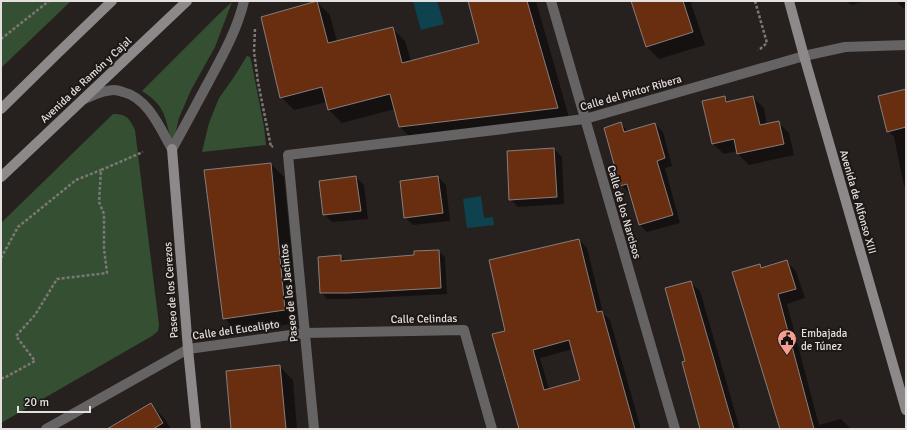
<svg xmlns="http://www.w3.org/2000/svg" width="907" height="430" font-family="Signika,sans-serif">
  <style>
    .green { fill: #354f32 }
    .water { fill: #0f424f }
    .shadow { fill: #0007; fill-rule: evenodd }
    .building { fill: #692e10; stroke: #857e7b; fill-rule: evenodd }
    .lines { fill: none; stroke-linecap: round; stroke-linejoin: round }
    .path { stroke: #7c7876; stroke-width: 2.5; stroke-dasharray: 3 2; stroke-linecap: butt }
    .street { stroke: #666364; stroke-width: 10 }
    .secondary { stroke: #8d8889; stroke-width: 10 }
    .labels { text-anchor: middle; dominant-baseline: central; stroke-width: 4; stroke-linejoin: round; paint-order: stroke }
    .street-label { font-size: 11px; fill: #e4e0df; stroke: #1d1816 }
    .poi-label { font-size: 11px; fill: #e4e0df; stroke: #1d1816; text-anchor: start }
  </style>
  <rect width="100%" height="100%" fill="#26211f"/>
  <path class="green" d="M 1,1 L 71,1 L 1,68 Z
    M 232,2 L 215,47 L 191,90 L 179,118 L 174,139 L 171,139 C 164,114 165,106 142,91 L 218,15 Z
    M 247,56 L 250,57 L 251,60 L 264,127 L 266,145 L 202,152 L 209,123 L 219,98 L 234,77 Z
    M 113,114 C 127,114 129,118 135,130 L 159,325 L 158,331 L 152,336 L 1,423 L 1,223 Z"/>
  <path class="water" d="M 413,1 L 437,1 L 444,24 L 421,30 Z
    M 481,196 L 484,218 L 493,217 L 494,225 L 467,228 L 463,199 Z"/>
  <path class="shadow" d="M 469,1 L 536,1 L 570,121 L 413,140 L 400,127 L 395,109 L 342,123 L 329,110 L 327,102 L 294,110 L 281,97 L 317,2 L 330,15 L 337,42 L 392,28 L 405,41 L 411,61 L 480,43 Z
    M 632,1 L 693,1 L 691,3 L 705,45 L 659,59 L 647,47 Z
    M 847,1 L 864,1 L 851,5 Z
    M 896,1 L 906,1 L 906,7 L 903,8 Z
    M 906,90 L 906,188 L 904,186 L 894,137 L 888,131 Z
    M 724,97 L 730,102 L 753,97 L 764,108 L 767,125 L 778,122 L 789,133 L 794,155 L 749,165 L 738,154 L 737,151 L 724,154 L 713,144 Z
    M 621,124 L 629,132 L 655,124 L 663,132 L 672,166 L 665,168 L 680,223 L 647,232 L 639,224 L 631,192 L 629,193 L 621,185 Z
    M 554,149 L 562,157 L 564,204 L 518,207 L 510,199 Z
    M 271,164 L 284,177 L 298,323 L 237,331 L 224,318 Z
    M 356,177 L 364,185 L 368,219 L 332,222 L 324,214 Z
    M 438,177 L 446,185 L 450,221 L 413,225 L 405,217 Z
    M 579,240 L 587,248 L 603,313 L 610,320 L 641,429 L 520,429 L 506,332 ZM 573,349 L 582,381 L 549,389 L 540,358 Z
    M 438,251 L 445,257 L 447,294 L 350,299 L 327,299 L 321,292 L 341,256 L 346,262 L 415,256 Z
    M 786,261 L 796,271 L 805,298 L 787,304 L 819,425 L 841,419 L 851,429 L 781,429 L 760,265 L 764,268 Z
    M 690,282 L 700,291 L 740,429 L 701,429 L 687,361 Z
    M 279,366 L 293,380 L 297,429 L 232,429 Z
    M 151,405 L 164,418 L 171,429 L 109,429 Z"/>
  <path class="building" d="M 317,1 L 328,43 L 393,27 L 402,63 L 479,43 L 468,1 L 527,1 L 558,108 L 399,127 L 390,94 L 328,110 L 322,87 L 280,98 L 261,17 Z
    M 631,1 L 683,1 L 693,32 L 646,47 Z
    M 906,89 L 906,127 L 887,132 L 878,96 Z
    M 725,96 L 726,102 L 753,96 L 760,125 L 779,121 L 784,144 L 737,154 L 734,139 L 712,144 L 702,101 Z
    M 621,122 L 624,132 L 655,123 L 665,158 L 657,161 L 673,215 L 639,225 L 627,184 L 620,186 L 604,128 Z
    M 554,148 L 557,197 L 509,200 L 507,151 Z
    M 271,163 L 285,310 L 223,319 L 204,170 Z
    M 356,176 L 361,211 L 323,215 L 319,181 Z
    M 438,176 L 443,213 L 404,218 L 400,181 Z
    M 579,239 L 597,312 L 602,311 L 635,429 L 519,429 L 492,334 L 505,331 L 489,260 ZM 569,340 L 580,380 L 544,390 L 533,350 Z
    M 439,250 L 441,288 L 348,293 L 320,293 L 318,257 L 341,255 L 341,261 L 414,255 L 414,251 Z
    M 787,260 L 796,289 L 778,294 L 814,429 L 780,429 L 732,272 L 760,264 L 761,268 Z
    M 691,281 L 710,346 L 734,429 L 700,429 L 682,362 L 685,361 L 665,288 Z
    M 280,365 L 286,429 L 231,429 L 226,371 Z
    M 151,403 L 163,423 L 153,429 L 107,429 Z"/>
  <g class="lines">
    <path class="path" d="M 755,1 L 767,43 L 760,49 L 758,50
      M 255,29 L 254,52 L 258,82 L 271,147 L 273,146
      M 1,39 L 49,1
      M 1,258 L 18,227 L 76,180 L 101,170
      M 1,378 L 4,378 L 35,361 L 16,336 L 35,315 L 57,279 L 107,273 L 104,248 L 104,214 L 99,202 L 101,170 L 143,152"/>
    <path class="street" d="M 551,1 L 675,429
      M 84,99 C 94,95 103,90 114,90 C 117,90 120,91 123,92 C 148,98 160,128 172,149
      M 172,149 C 185,126 197,103 209,81 C 223,55 237,30 244,1
      M 46,429 L 188,349 L 305,333 L 464,330 L 492,429
      M 314,429 L 288,155 L 585,119 L 804,56 L 845,47 L 906,45"/>
    <path class="secondary" d="M 789,1 L 804,56 L 906,410
      M 1,109 L 59,52 L 112,1
      M 172,149 L 188,349 L 196,429
      M 1,177 L 187,1"/>
  </g>
  <defs>
    <symbol id="civic-pin" viewBox="-11 -11 22 30"><path d="M0 17L-7.5 6A9.5 9.5 0 1 1 7.5 6Z" fill="#f59d8f" stroke="#1d1816"/><path d="M-.6-6.5H3V-4.5H.6V-3L4-1V1h2V6H-6V1h2V-1L-.6-3ZM-1.2 2.5V6h2.4V2.5Z" fill="#111"/></symbol>
  </defs>
  <g fill-rule="evenodd">
    <use href="#civic-pin" x="776" y="328" width="22" height="30"/>
  </g>
  <g class="labels">
    <g class="street-label">
      <text transform="translate(86 80) rotate(-43)">Avenida de Ramón y Cajal</text>
      <text transform="translate(631 93) rotate(-16)">Calle del Pintor Ribera</text>
      <text transform="translate(858 202) rotate(74)">Avenida de Alfonso XIII</text>
      <text transform="translate(624 212) rotate(74)">Calle de los Narcisos</text>
      <text transform="translate(171 290) rotate(-94)">Paseo de los Cerezos</text>
      <text transform="translate(289 293) rotate(-96)">Paseo de los Jacintos</text>
      <text transform="translate(424 319) rotate(-1)">Calle Celindas</text>
      <text transform="translate(236 330) rotate(-8)">Calle del Eucalipto</text>
    </g>
    <g class="poi-label">
      <text x="801" y="333">Embajada<tspan x="801" dy="13">de Túnez</tspan></text>
    </g>
  </g>
  <rect width="907" height="430" fill="none" stroke="#e4e0df" stroke-width="4"/>
  <path d="M18 406v6h72v-6" fill="none" stroke="#e4e0df" stroke-width="2"/>
  <text x="24" y="406" font-size="12" fill="#e4e0df" stroke="#1d1816" stroke-width="3" paint-order="stroke">20 m</text>
</svg>
